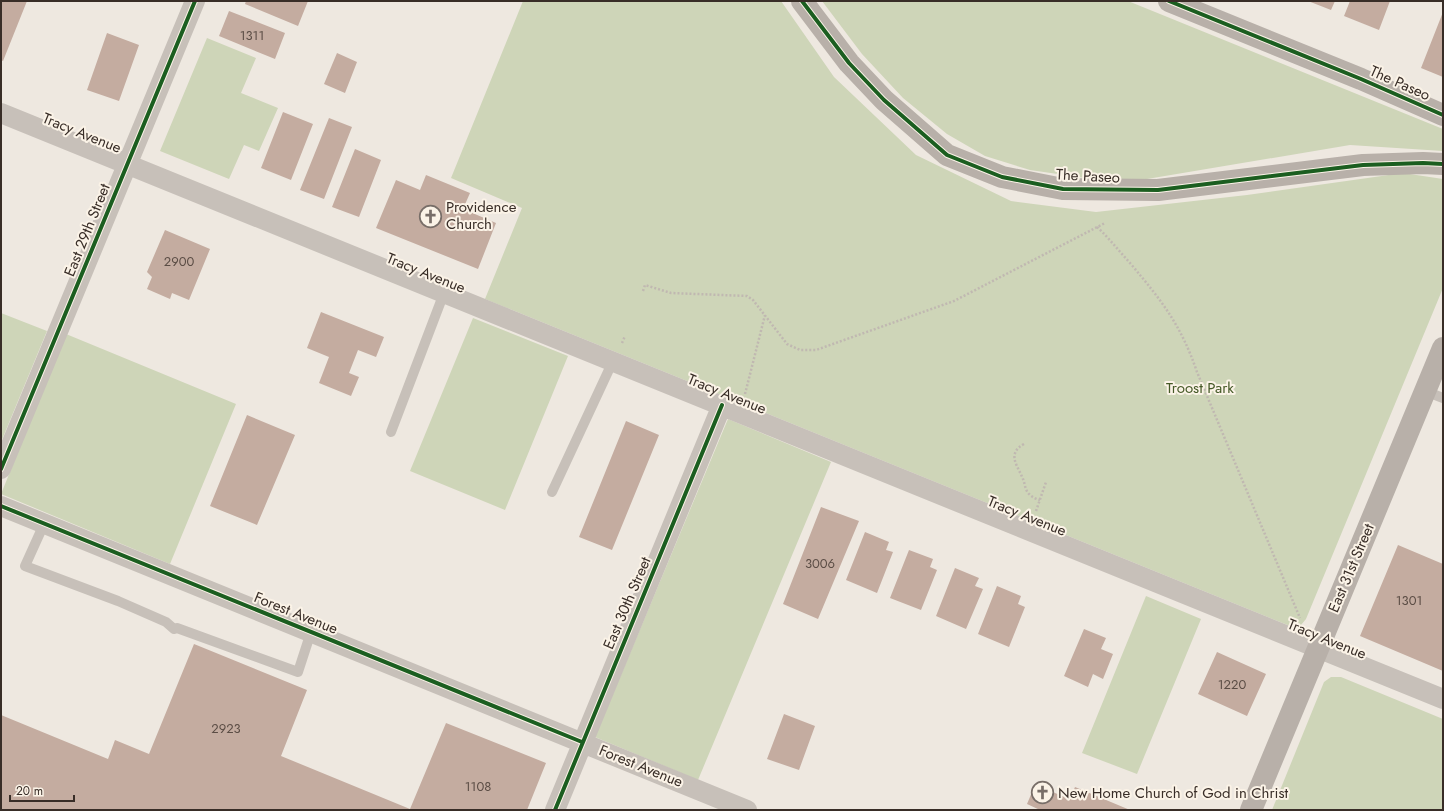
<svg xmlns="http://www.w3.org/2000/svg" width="1444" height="811" font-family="Jost,sans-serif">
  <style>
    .green { fill: #ced5b8 }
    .building { fill: #c4aca0 }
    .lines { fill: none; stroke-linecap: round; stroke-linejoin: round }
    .path { stroke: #c0b8b1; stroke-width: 2.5; stroke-dasharray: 2 2; stroke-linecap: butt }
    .lane { stroke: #c7c0b9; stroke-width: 10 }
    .street { stroke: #c7c0b9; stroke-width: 20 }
    .secondary { stroke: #b8b0a9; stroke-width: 22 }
    .cycleway-casing { stroke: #fbf3e7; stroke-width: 6 }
    .cycleway { stroke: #1b5e20; stroke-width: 4 }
    .labels { text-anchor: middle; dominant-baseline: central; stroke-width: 4; stroke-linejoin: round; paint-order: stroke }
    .number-label { font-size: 13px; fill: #5b4d45 }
    .street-label { font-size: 15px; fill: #382d27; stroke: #fbf3e7 }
    .poi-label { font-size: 15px; fill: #382d27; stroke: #fbf3e7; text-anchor: start }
    .park-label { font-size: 15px; fill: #455927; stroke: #fbf3e7 }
  </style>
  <rect width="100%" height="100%" fill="#eee8e0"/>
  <path class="green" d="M 523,1 L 781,1 L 834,77 L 916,155 L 1011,201 L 1096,212 L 1247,195 L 1403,173 L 1443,179 L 1443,288 L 1306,619 L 1301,625 L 1290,626 L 485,299 L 522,208 L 451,178 Z
    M 822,1 L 1128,1 L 1443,129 L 1443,151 L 1350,145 L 1147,179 L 1092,179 L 1030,170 L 985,156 L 947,134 L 903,98 L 862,54 Z
    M 207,38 L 256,58 L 241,93 L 278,108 L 259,151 L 244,145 L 229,179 L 160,151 Z
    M 1,313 L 47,331 L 1,442 Z
    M 473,318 L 568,356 L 505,510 L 410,471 Z
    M 66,334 L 236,404 L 170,564 L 1,494 Z
    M 728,419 L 831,462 L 698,780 L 595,737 Z
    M 1146,596 L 1201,619 L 1137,774 L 1082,753 Z
    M 1331,677 L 1341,677 L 1443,719 L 1443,810 L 1272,810 L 1324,682 Z"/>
  <path class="building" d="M 1,1 L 27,1 L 3,61 L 1,60 Z
    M 246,1 L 308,1 L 298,26 L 245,4 Z
    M 1308,1 L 1335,1 L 1331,10 Z
    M 1350,1 L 1390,1 L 1379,30 L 1344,16 Z
    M 229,11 L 285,33 L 275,59 L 219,36 Z
    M 1443,12 L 1443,77 L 1421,68 Z
    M 107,33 L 139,45 L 119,101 L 87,90 Z
    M 337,53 L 357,62 L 345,93 L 324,84 Z
    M 283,112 L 313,124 L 291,180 L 261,168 Z
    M 329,118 L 352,127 L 324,199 L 300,190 Z
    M 355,149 L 381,160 L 359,217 L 332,207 Z
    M 426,175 L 470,193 L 463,209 L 496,223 L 478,269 L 376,228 L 396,180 L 420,190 Z
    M 165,230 L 210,249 L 189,300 L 172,293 L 170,299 L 147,289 L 152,277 L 147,272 Z
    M 321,312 L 384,337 L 376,357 L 358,350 L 349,373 L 359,377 L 351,396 L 319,383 L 329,357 L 307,348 Z
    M 247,415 L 295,435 L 257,525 L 210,506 Z
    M 626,421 L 659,435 L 612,550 L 579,537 Z
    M 821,507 L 859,521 L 818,619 L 783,604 Z
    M 865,532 L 889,542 L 886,550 L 893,552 L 877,593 L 846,580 Z
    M 1398,545 L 1443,564 L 1443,671 L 1360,636 Z
    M 909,550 L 933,559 L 930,567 L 937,570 L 921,610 L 890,598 Z
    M 955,568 L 979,578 L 975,586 L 983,589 L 966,629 L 936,616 Z
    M 997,586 L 1021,596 L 1018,604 L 1025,607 L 1009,647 L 978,634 Z
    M 1084,629 L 1106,638 L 1101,649 L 1113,654 L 1103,679 L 1093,674 L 1088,687 L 1064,676 Z
    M 194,644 L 307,690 L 281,756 L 410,809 L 446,723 L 546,763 L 527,810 L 1,810 L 1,715 L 108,759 L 115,740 L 149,754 Z
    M 1217,652 L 1266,674 L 1247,716 L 1198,694 Z
    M 784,714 L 815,726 L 799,770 L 767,759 Z
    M 1035,785 L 1070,799 L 1075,787 L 1130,810 L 1040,810 L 1027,804 Z"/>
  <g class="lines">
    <path class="path" d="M 1097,227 C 1109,238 1119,251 1130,263 C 1162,301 1181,325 1197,372 L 1300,618
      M 643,291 L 645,285 L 671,293 L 747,296 L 753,300 L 787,344 L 800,350 L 816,350 L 954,301 L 1105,223
      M 622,343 L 625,336
      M 745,394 L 765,315
      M 1024,444 C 1006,454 1018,466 1023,479 C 1025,484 1025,490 1029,494 C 1032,497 1036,499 1040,500
      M 1036,511 L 1046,482"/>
    <path class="lane" d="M 1425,391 L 1443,398
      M 391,432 L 444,293
      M 552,492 L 613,361
      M 44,524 L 25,566 L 118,601 L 166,622 L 174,629 L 177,628 L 298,672 L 311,632"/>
    <path class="street" d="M 1,113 L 1443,699
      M 1,469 L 195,1
      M 1,506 L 747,810
      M 555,810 L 722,405"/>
    <path class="secondary" d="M 802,1 L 849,63 L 884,100 L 947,155 L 1002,177 L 1063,189 L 1158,190 L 1363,165 L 1423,163 L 1443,164
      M 1169,1 L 1361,79 L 1443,115
      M 1251,810 L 1443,348"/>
    <defs>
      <path id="cycleway" d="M 802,1 L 849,63 L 884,100 L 947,155 L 1002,177 L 1063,189 L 1158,190 L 1363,165 L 1423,163 L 1443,164
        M 1169,1 L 1361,79 L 1443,115
        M 1,469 L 195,1
        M 1,506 L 582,742
        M 555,810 L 722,405"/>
    </defs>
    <use href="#cycleway" class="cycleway-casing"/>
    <use href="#cycleway" class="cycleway"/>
  </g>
  <defs>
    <symbol id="church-ring" viewBox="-11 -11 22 22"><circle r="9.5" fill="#fbf3e7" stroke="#786e68" stroke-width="1.5"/><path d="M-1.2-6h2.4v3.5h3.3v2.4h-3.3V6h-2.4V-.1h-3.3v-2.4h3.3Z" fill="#786e68"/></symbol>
  </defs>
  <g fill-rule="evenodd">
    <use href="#church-ring" x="418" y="204" width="25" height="25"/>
    <use href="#church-ring" x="1030" y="780" width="25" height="25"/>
  </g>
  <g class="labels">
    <g class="number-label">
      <text x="252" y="35">1311</text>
      <text x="179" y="261">2900</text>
      <text x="820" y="563">3006</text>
      <text x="1409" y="600">1301</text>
      <text x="1232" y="684">1220</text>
      <text x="226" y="728">2923</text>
      <text x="478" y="786">1108</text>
    </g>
    <g class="street-label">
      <text transform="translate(1400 83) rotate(24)">The Paseo</text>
      <text transform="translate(82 133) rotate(22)">Tracy Avenue</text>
      <text transform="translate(1088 176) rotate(3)">The Paseo</text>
      <text transform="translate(87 230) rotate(-68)">East 29th Street</text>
      <text transform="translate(426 273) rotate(22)">Tracy Avenue</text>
      <text transform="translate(727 394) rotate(22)">Tracy Avenue</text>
      <text transform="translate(1027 516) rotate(22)">Tracy Avenue</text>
      <text transform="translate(1351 568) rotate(-67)">East 31st Street</text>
      <text transform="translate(627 603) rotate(-67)">East 30th Street</text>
      <text transform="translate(296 613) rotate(22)">Forest Avenue</text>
      <text transform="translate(1327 639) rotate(22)">Tracy Avenue</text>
      <text transform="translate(641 766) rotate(22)">Forest Avenue</text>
    </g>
    <g class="poi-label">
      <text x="446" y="207">Providence<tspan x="446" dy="17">Church</tspan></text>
      <text x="1058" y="793">New Home Church of God in Christ</text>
    </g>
    <g class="park-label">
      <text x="1200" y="388">Troost Park</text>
    </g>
  </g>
  <rect width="1444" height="811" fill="none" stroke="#382d27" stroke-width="4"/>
  <path d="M10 795v6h64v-6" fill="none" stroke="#382d27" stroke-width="2"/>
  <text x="16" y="795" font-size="12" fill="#382d27" stroke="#fbf3e7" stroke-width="3" paint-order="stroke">20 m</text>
</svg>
